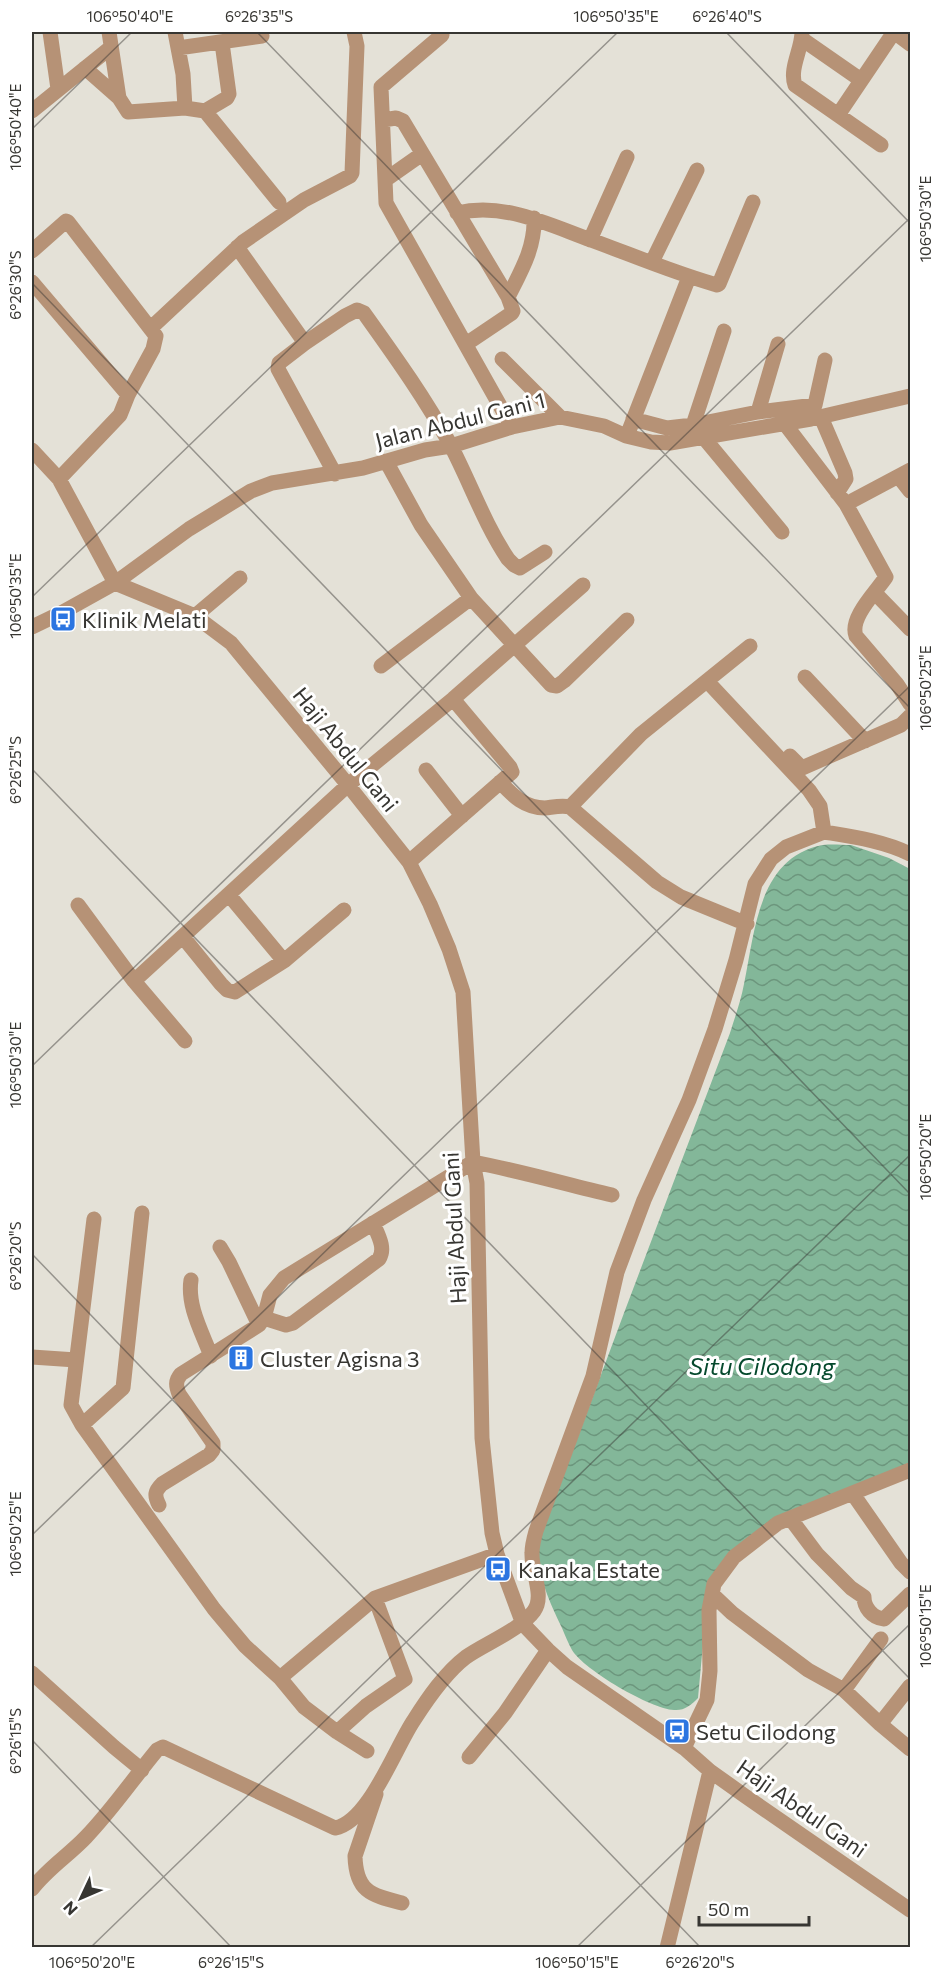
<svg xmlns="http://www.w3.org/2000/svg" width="942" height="1979" font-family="Commissioner,sans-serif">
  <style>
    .water { fill: url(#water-waves) }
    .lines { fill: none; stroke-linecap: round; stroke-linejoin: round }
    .minor { stroke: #b69276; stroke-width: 15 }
    .ticks { fill: none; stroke: #373632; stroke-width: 1.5; stroke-opacity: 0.45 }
    .labels { text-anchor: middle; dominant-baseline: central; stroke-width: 6; stroke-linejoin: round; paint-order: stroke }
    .street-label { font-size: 22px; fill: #373632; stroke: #fff }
    .poi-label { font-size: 22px; fill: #373632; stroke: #fff; text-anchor: start }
    .water-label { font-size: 24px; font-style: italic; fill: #05492d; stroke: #fff }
    .neatline { fill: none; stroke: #373632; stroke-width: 2 }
    .ticks-label { font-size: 15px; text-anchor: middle; fill: #373632 }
  </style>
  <defs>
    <pattern id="water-waves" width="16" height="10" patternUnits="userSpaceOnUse" patternTransform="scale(1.5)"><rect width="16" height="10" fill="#83b799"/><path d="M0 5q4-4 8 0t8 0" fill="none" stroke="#6c967d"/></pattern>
  </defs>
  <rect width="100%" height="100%" fill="#e4e1d7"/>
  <path class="water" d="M 851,845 L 889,858 L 910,869 L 910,1462 L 741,1547 L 706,1611 L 698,1698 C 691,1705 684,1711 674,1710 C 651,1709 584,1670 572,1650 C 568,1643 565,1635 562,1628 C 549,1601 537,1575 538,1544 L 624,1313 L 730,1033 C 735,1017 741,1000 744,984 C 755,932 758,857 823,845 C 832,844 842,845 851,845 Z"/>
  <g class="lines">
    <path class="minor" d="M 50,32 L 58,89
      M 109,32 L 119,98
      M 175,32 L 183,74 L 185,108
      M 802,32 C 802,49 789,69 795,85 L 881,145
      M 894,32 L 910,44
      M 442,35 L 381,87 L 386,203 L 512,427
      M 802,39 L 861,80
      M 178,48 L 262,36
      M 85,68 L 119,98 L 128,112 L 185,108 L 205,111 L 227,98 L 229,94 L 222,43
      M 32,111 L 110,48
      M 205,111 L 279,202
      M 838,115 L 894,32
      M 383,120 L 396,118 L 403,121 L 508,297 L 513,311 L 512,313 L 466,344
      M 385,180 L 422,154
      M 457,213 C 504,202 547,224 591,240 C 632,255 674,273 717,285 L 719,284 L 753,202
      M 590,240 L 627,157
      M 237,247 L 305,343 L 279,363 L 278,369 L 335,474
      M 32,251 L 66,221 L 68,222 L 156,336 L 153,349 L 128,395 L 120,415 L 59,479
      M 652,262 L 697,170
      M 32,282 L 128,395
      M 508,297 C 521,271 535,248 534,218
      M 152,327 L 243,242 L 304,200 L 350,176 L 352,173 L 357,46 L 354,32
      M 305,343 L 345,316 L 357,310 L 364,313 C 394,355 425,398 450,444 C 470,482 484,523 508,559 L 514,565 L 520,568 L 545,552
      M 502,359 L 560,417
      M 758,412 L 778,344
      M 821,417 L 845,473 L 846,479 L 837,493
      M 633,419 L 667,428 L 693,425 L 758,412 L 815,405 L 825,360
      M 785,424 L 846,504 L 886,577 C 876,592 849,618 856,636 L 897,684 L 910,704
      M 693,425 L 724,331
      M 630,428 L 689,277
      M 704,438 L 782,532
      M 32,450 L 59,479 L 115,583
      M 386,461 L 421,525 L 471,598 L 551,685 L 557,686 L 564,681 L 627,620
      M 899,477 L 910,491
      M 846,504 L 910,470
      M 115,583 L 195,616 L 231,643 L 348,785 L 409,862 L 430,904 L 449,949 L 463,992 L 473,1162 L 477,1183 L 482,1438 L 492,1533 L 497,1554 L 523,1624 L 548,1650 L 567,1667 L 684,1748 L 710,1771 L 745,1796 L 910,1910
      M 875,593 L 910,629
      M 195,616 L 240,578
      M 32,627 L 61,613 L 115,583 L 189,529 L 251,491 L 272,483 L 363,468 L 425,450 L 451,446 L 512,427 L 560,417 L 604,426 L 626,436 L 651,442 L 670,443 L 811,419 L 910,396
      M 381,666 L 471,598
      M 805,677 L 865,741
      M 707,681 L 809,790 L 820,806 L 824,832 C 854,837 883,841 910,854
      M 790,756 L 802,768 L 901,725 L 910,716
      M 426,770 L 462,816
      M 500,782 C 513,796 525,808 545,808 C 554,807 562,805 570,807 L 657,882 L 681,897 L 747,924
      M 570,807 L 641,734 L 750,646
      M 409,862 L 512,772 L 510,767 L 453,699
      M 229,895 L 284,961
      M 78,905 L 134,981 L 185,1041
      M 183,937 L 221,984 L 227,990 L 235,992 L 284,961 L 344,910
      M 134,981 L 348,785 L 453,699 L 583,585
      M 142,1213 L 123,1388 L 82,1425 L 214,1609 L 245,1646 L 280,1678 L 304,1707 L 337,1732 L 367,1751
      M 220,1247 L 229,1262 L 259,1325
      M 191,1280 C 187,1306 202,1332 211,1356
      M 264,1318 L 286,1325 L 293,1323 L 379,1259 C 386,1248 378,1235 373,1223
      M 32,1357 L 76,1360
      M 82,1425 L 71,1405 L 94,1219
      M 853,1494 L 901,1563 L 910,1572
      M 159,1505 C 154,1495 155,1491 162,1484 L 209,1455 L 213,1450 L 213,1443 L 179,1394 C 176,1386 175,1381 181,1374 L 259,1325 L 264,1318 L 270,1295 L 284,1278 L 473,1162 C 520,1171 565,1184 612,1195
      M 790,1518 L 817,1554 L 851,1588 L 864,1597 C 864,1607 872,1618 884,1619 L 910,1594
      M 713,1595 L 732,1613 L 808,1670 L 844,1690 L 880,1724 L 910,1749
      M 32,1673 L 114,1747 L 142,1770
      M 280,1678 L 375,1598 L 497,1554
      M 844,1690 L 881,1639
      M 880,1724 L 910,1686
      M 337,1732 L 366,1706 L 405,1679 L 375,1598
      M 684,1748 L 707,1700 L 710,1671 L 709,1610 L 714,1584 L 734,1557 L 778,1523 L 910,1470
      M 469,1757 L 505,1713 L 548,1650
      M 376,1794 L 355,1856 C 356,1892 371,1895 402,1903
      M 32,1889 C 47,1869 69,1855 86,1837 C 112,1810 133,1779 157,1750 L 163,1747 L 335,1828 C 369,1822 396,1746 414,1720 C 428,1698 445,1673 466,1657 C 486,1643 520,1630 534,1611 C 545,1596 531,1571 532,1553 C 532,1546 534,1538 536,1531 L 593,1376 L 617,1272 L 644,1200 L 689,1100 L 715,1029 L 736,960 L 755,884 L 771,859 L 786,847 L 824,832
      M 667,1948 L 710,1771"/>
  </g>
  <path class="ticks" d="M 257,32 L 910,708M 726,32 L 910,223M 32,129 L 132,32M 32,283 L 910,1194M 32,597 L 618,32M 32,769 L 910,1679M 32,1066 L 910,218M 32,1254 L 701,1948M 32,1535 L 910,686M 32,1740 L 232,1948M 90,1948 L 910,1155M 576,1948 L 910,1624"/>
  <defs>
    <symbol id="bus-square" viewBox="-11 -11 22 22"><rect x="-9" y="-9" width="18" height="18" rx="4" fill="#2b75e1" stroke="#fff"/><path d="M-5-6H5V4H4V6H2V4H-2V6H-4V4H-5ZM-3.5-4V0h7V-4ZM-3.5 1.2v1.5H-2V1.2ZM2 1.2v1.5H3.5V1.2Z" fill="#fff"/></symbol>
    <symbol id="building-square" viewBox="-11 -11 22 22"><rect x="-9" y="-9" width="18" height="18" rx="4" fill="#2b75e1" stroke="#fff"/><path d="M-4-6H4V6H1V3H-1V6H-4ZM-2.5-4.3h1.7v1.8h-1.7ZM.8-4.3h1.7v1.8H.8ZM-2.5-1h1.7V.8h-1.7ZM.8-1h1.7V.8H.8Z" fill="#fff"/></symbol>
  </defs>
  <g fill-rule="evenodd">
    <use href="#bus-square" x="48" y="604" width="30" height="30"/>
    <use href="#building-square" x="226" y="1343" width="30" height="30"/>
    <use href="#bus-square" x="483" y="1554" width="30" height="30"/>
    <use href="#bus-square" x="662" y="1716" width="30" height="30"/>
  </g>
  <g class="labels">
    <g class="street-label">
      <text transform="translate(460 420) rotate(-14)">Jalan Abdul Gani 1</text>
      <text transform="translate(346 749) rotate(51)">Haji Abdul Gani</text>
      <text transform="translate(454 1228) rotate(-93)">Haji Abdul Gani</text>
      <text transform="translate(802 1808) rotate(35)">Haji Abdul Gani</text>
    </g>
    <g class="poi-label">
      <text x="82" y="619">Klinik Melati</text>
      <text x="260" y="1358">Cluster Agisna 3</text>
      <text x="518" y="1569">Kanaka Estate</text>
      <text x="696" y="1731">Setu Cilodong</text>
    </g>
    <g class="water-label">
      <text x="762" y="1365">Situ Cilodong</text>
    </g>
  </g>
  <rect width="942" height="1979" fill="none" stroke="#ffffff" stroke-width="66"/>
  <g transform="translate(81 1898) rotate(226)" stroke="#ffffff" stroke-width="4.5" paint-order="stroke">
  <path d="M0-4.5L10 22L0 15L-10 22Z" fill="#373632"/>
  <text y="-9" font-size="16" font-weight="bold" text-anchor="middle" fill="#373632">N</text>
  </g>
  <path d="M699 1916v9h110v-9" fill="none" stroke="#373632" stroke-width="3"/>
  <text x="708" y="1916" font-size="18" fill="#373632" stroke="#ffffff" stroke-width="4.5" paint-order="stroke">50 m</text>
  <rect x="33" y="33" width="876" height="1913" class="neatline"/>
  <g class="ticks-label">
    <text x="130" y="22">106°50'40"E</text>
    <text x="259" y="22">6°26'35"S</text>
    <text x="616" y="22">106°50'35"E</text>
    <text x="727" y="22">6°26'40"S</text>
    <text transform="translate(16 127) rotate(-90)" y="5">106°50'40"E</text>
    <text transform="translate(926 219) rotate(-90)" y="5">106°50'30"E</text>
    <text transform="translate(16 285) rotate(-90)" y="5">6°26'30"S</text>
    <text transform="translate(16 596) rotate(-90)" y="5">106°50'35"E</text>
    <text transform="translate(926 688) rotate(-90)" y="5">106°50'25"E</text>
    <text transform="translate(16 770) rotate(-90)" y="5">6°26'25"S</text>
    <text transform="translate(16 1065) rotate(-90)" y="5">106°50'30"E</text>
    <text transform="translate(926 1157) rotate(-90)" y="5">106°50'20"E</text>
    <text transform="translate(16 1256) rotate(-90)" y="5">6°26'20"S</text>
    <text transform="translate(16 1534) rotate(-90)" y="5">106°50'25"E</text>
    <text transform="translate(926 1626) rotate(-90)" y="5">106°50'15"E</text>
    <text transform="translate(16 1741) rotate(-90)" y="5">6°26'15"S</text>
    <text x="92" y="1968">106°50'20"E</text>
    <text x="231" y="1968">6°26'15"S</text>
    <text x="577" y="1968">106°50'15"E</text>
    <text x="700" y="1968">6°26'20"S</text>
  </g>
</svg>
